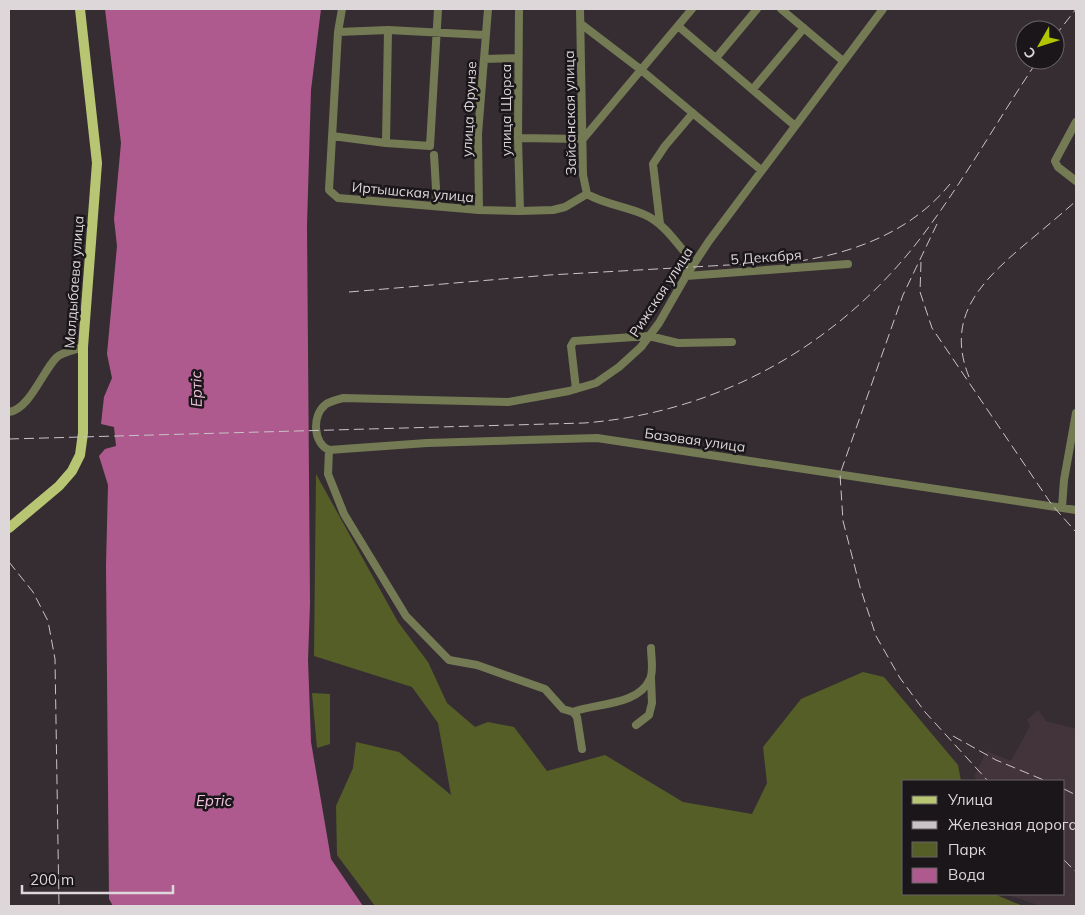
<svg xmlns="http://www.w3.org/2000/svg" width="1085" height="915" font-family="Mulish,sans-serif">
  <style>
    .built { fill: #43343c }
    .green { fill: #555e27 }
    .water { fill: #af5a8e }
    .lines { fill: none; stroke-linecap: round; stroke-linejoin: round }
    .minor { stroke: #747b54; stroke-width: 8 }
    .major { stroke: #b8c673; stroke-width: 10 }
    .rail { stroke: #c9c3c6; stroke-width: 1; stroke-dasharray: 10 5; stroke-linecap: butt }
    .labels { text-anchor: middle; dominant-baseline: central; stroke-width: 5; stroke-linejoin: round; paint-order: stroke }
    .street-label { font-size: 14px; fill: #ddd7da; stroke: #1a1619 }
    .water-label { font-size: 15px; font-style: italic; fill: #f2c3de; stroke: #1a1619 }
  </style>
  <rect width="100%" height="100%" fill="#362d32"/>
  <path class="built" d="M 1038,710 L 1046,721 L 1076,729 L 1076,906 L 1041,906 L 1005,894 L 1064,894 L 1064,781 L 978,781 L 974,776 L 987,751 L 1011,761 L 1030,726 L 1027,720 Z"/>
  <path class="green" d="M 316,474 L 398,622 L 428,662 L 447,703 L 475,727 L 488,722 L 514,727 L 547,771 L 605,755 L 683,802 L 752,814 L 767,783 L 763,747 L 801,699 L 863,672 L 884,677 L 958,765 L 961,781 L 904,781 L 904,894 L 994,894 L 1023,906 L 375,906 L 337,855 L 336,806 L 353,768 L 356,742 L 399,752 L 451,795 L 438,723 L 412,687 L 314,656 Z
    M 312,693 L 330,694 L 330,744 L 317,748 Z"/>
  <path class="water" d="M 105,9 L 321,9 L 311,90 L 307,225 L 310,603 L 308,660 L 311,742 L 331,859 L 363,906 L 113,906 L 109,899 L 106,566 L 108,485 L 99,456 L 105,449 L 116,446 L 114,427 L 101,424 L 104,397 L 112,378 L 107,354 L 117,246 L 114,219 L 121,143 Z"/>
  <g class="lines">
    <path class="minor" d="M 342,9 L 338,32 L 329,190 L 338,198 L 479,210 L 520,211 L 553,210 L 565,207 L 587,194
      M 519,9 L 518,138 L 520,211
      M 580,9 L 583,175 L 587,194 C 604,204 624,206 643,214 C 661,221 674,239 686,254 L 686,276 L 848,264
      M 781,9 L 843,61
      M 883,9 L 709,241 L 686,276 L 659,323 L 641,347 L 619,367 L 596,383 L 569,391 L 508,402 L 343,398 C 337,400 330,401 325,405 C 312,416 313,443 329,450 L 427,443 L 597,438 L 1076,510
      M 581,24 L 640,69 L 761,170
      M 678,26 L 794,125
      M 338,32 L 388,30 L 485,35
      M 716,58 L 757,9
      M 484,59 L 518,58
      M 753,89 L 804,28
      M 1076,122 L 1055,161 L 1058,167 L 1076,181
      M 332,136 L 386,143 L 430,146 L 438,9
      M 518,138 L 583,139 L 692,9
      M 386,143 L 388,30
      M 434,155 L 437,205
      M 479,210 L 478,134 L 488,9
      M 660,224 L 653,164 L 665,146 L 693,113
      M 576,389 L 571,346 L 574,341 L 649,336 L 678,343 L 732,342
      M 9,412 C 30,409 43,370 57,357 C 63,352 75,350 83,347
      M 329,450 L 328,474 L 344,514 L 406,616 L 449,660 L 477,665 L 545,689 L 563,709 L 573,712 L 577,717 L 582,749
      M 1062,507 L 1064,480 L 1076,413
      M 573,712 C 596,703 638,706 650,679 C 654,671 651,657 651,648
      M 636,725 L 649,715 L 652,703 L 651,678"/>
    <path class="major" d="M 9,528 L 59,486 L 72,471 L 80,455 L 83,433 L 83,347 L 97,163 L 80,9"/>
    <path class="rail" d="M 1055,36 L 1076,9
      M 937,224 L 903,295 L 840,474 L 843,521 L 860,587 L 876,636 L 900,678 L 925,712 L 988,781
      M 921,262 L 920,292 L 932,328 L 1052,505 L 1076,532
      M 349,292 L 549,275 L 800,261 C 857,252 913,230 950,184
      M 969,377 C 945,317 981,282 1023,246 C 1041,231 1059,216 1076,201
      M 9,439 L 584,423 C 714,413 830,350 912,249 C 959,190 996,122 1038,60
      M 9,562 L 33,592 L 48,621 L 55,659 L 59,906
      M 953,736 L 996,760 L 1046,781
      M 1064,789 L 1076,795
      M 1064,860 L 1076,872"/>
  </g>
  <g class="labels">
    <g class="street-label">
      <text transform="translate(469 109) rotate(-87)">улица Фрунзе</text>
      <text transform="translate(506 110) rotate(-90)">улица Щорса</text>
      <text transform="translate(570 113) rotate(-91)">Зайсанская улица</text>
      <text transform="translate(413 192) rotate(5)">Иртышская улица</text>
      <text transform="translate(766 257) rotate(-4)">5 Декабря</text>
      <text transform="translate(74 282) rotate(-86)">Малдыбаева улица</text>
      <text transform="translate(661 292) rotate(-57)">Рижская улица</text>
      <text transform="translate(695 440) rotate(8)">Базовая улица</text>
    </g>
    <g class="water-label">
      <text transform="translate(196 389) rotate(-91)">Ертіс</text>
      <text x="214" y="800">Ертіс</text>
    </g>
  </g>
  <rect width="1085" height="915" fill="none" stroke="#ddd7da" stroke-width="20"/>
  <rect x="902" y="780" width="162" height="115" fill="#1a1619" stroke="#686366"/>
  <rect x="912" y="796" width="25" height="8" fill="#b8c673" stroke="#686366"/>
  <text x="948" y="805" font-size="15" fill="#ddd7da">Улица</text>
  <rect x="912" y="821" width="25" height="8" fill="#c9c3c6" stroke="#686366"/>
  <text x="948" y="830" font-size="15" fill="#ddd7da">Железная дорога</text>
  <rect x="912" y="842" width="25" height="15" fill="#555e27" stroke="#686366"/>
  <text x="948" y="855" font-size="15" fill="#ddd7da">Парк</text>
  <rect x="912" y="868" width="25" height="15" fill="#af5a8e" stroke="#686366"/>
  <text x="948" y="880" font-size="15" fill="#ddd7da">Вода</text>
  <g transform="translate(1040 45) rotate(231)"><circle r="24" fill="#1a1619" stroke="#686366"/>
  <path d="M0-4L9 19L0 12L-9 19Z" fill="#b1c500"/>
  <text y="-8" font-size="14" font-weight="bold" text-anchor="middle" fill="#ddd7da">С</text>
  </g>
  <path d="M22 885v8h151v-8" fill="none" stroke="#ddd7da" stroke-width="2.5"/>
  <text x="30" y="885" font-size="15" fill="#ddd7da" stroke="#1a1619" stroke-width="4" paint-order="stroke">200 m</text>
</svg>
